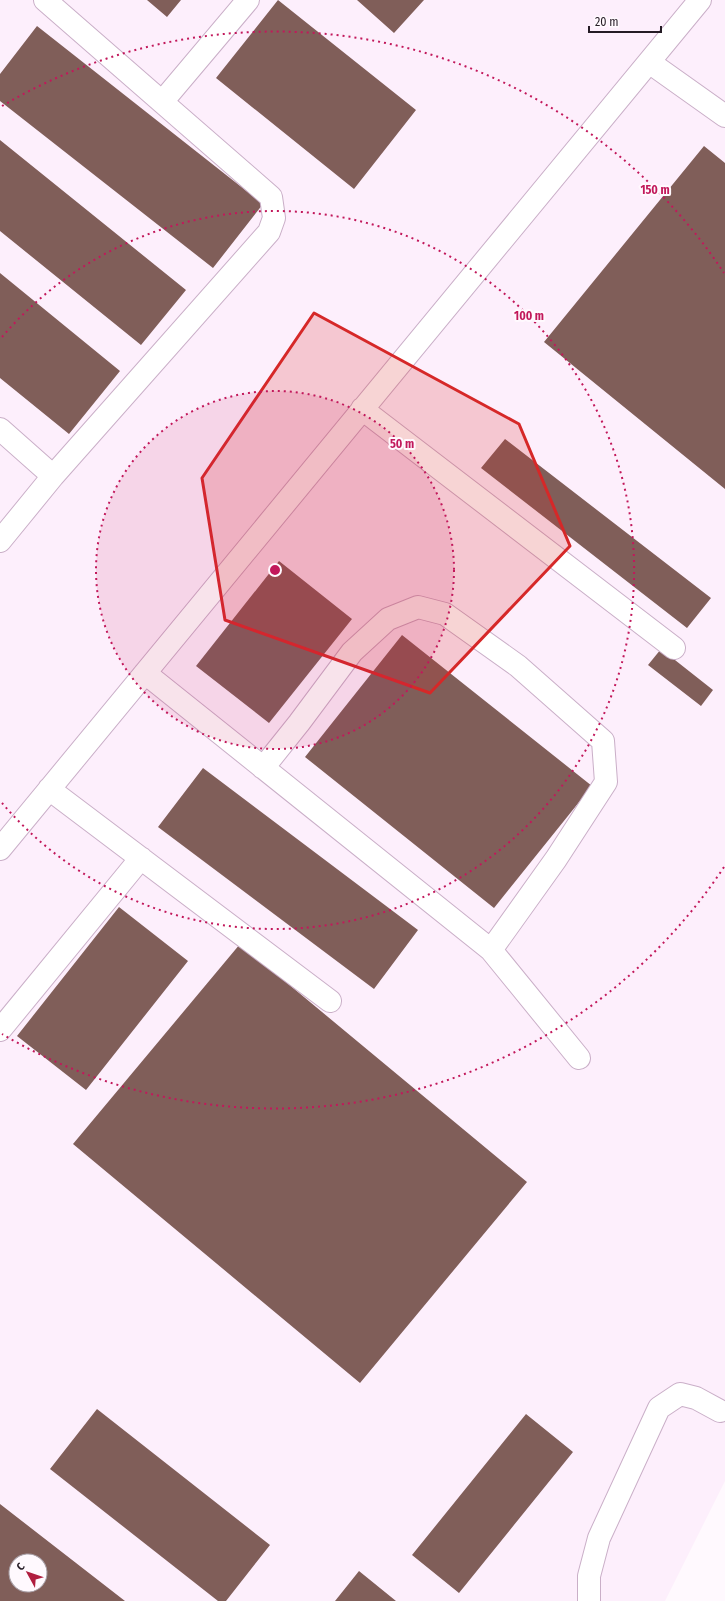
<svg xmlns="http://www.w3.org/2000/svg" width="725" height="1601" font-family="'Fira Sans Condensed',sans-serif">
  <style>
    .built { fill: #fdeffc; fill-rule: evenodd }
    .building { fill: #805e59; fill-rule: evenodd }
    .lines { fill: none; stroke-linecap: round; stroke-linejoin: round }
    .minor-casing { stroke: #caafc8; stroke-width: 24 }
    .minor { stroke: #fff; stroke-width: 22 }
    .marked { fill: #d62828; fill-opacity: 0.2; stroke: #d62828; stroke-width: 3; stroke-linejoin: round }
    .ring { fill: none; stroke: #c2185b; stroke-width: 2; stroke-dasharray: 2 4 }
    .centre { fill: #c2185b; stroke: #fff9fe; stroke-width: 2 }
    .ring-label { font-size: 12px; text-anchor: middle; font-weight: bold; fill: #c2185b; stroke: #fff9fe; stroke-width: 4; stroke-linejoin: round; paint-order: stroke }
  </style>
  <rect width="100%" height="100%" fill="#fff9fe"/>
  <path class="built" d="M 0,0 L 725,0 L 725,1481 L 665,1601 L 0,1601 ZM 16,1561 L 40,1561 L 40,1585 L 16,1585 Z"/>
  <path class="building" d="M 147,0 L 181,0 L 167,17 Z
    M 278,0 L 416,110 L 354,189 L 216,78 Z
    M 357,0 L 424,0 L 394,33 Z
    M 37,26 L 263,204 L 213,268 L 0,101 L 0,74 Z
    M 0,140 L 186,290 L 141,345 L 0,231 Z
    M 704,146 L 725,163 L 725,489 L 544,342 Z
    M 0,273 L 120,371 L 69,434 L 0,378 Z
    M 505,439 L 711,598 L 687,628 L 481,468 Z
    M 279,561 L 352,619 L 269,723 L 196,666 Z
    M 402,635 L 592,786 L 494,908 L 305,757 Z
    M 661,649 L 713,690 L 701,706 L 648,665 Z
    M 203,768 L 418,930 L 374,989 L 158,827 Z
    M 119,907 L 188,961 L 86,1090 L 17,1036 Z
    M 240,944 L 527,1182 L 360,1383 L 73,1144 Z
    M 97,1409 L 270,1545 L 226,1601 L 218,1601 L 50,1469 Z
    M 526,1414 L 573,1452 L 459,1593 L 412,1555 Z
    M 0,1504 L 125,1601 L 0,1601 ZM 16,1561 L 40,1561 L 40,1585 L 16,1585 Z
    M 359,1571 L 396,1601 L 335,1601 Z"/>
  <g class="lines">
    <defs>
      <path id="minor" d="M 45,0 L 162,102
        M 649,62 L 725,116
        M 362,409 L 674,648
        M 0,429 L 53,476
        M 0,541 L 53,476 L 269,232 L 274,218 L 271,197 L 162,102 L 248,0
        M 145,673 L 491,950 L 579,1058
        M 263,768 L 299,723 L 352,652 L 388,619 L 418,607 L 445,614 L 518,666 L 603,741 L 606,782 L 556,859 L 491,950
        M 49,789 L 330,1001
        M 0,849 L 700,0
        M 0,1030 L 141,858
        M 589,1601 L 589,1576 L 599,1538 L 659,1408 L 680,1394 L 696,1398 L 720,1411"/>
    </defs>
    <use href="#minor" class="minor-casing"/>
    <use href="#minor" class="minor"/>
  </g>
  <path class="marked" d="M 314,313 L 519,424 L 570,546 L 430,693 L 225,620 L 202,478 Z"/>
  <circle cx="275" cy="570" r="179" fill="#c2185b" fill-opacity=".12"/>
  <g class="ring">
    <circle cx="275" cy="570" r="179"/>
    <path d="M2 337A359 359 0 1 1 2 803"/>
    <path d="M724 867A538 538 0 0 1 2 1034M2 106A538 538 0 0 1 724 273"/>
  </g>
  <circle cx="275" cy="570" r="6" class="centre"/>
  <g class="ring-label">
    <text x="655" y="194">150 m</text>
    <text x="529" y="320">100 m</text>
    <text x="402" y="448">50 m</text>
  </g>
  <g transform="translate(28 1573) rotate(310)"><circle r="19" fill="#fff9fe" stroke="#a8a0a7"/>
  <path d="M0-3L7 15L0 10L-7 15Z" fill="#b01d3f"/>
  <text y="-6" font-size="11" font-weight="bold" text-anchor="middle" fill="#251b25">С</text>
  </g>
  <path d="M589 26v6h72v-6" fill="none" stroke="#251b25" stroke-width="2"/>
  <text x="595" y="26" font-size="12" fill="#251b25" stroke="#fff9fe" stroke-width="3" paint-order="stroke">20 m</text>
</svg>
